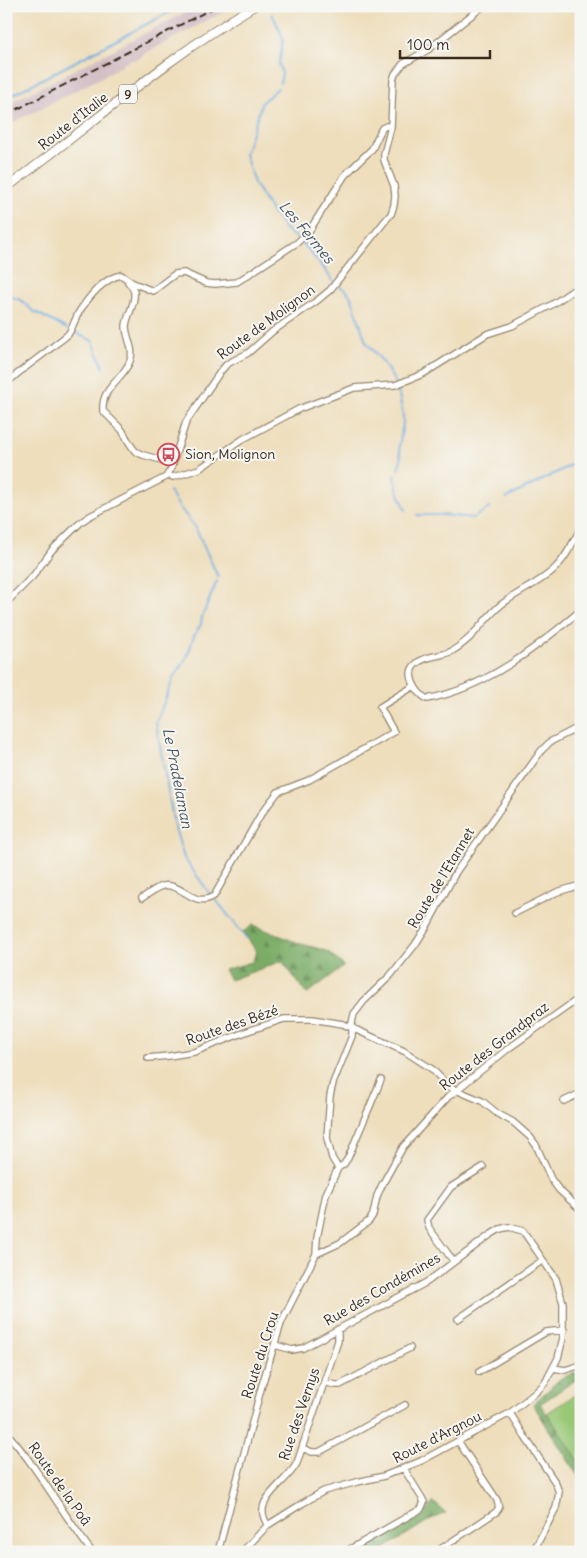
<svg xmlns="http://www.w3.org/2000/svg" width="587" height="1558" font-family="Delius,sans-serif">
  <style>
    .industrial { fill: #d2bec5 }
    .forest { fill: url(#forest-firs); stroke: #5a6b42 }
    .pitch { fill: #98c775; stroke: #6a784a }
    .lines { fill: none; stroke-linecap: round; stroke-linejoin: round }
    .stream { stroke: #6face1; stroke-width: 2 }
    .minor-casing { stroke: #94846d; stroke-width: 8 }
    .major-casing { stroke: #94846d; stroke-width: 10 }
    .minor { stroke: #fff; stroke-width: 5.5 }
    .major { stroke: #fff; stroke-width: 8 }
    .rail { stroke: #3b2a1e; stroke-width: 2; stroke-dasharray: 8 4; stroke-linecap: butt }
    .labels { text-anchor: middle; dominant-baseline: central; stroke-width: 4; stroke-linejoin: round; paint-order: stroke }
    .shield { fill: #f6f6f2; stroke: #73675e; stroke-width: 1 }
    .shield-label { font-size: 12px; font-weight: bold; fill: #3b2a1e }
    .street-label { font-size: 14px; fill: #3b2a1e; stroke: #f6f6f2 }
    .poi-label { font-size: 14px; fill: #3b2a1e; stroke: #f6f6f2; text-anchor: start }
    .water-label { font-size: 15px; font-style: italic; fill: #4d5862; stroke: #f6f6f2 }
  </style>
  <defs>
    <pattern id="forest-firs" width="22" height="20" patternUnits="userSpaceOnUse" patternTransform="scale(1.25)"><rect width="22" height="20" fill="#7aac66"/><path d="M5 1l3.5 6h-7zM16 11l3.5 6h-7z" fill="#658c53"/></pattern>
  </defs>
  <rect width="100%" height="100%" fill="#f6f6f2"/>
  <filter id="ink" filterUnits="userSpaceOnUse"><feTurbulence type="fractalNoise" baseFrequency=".02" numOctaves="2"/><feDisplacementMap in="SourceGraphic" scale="10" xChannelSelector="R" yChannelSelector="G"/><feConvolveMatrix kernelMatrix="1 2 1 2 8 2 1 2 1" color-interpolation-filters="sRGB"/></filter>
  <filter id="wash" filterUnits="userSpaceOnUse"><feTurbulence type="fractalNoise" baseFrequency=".0096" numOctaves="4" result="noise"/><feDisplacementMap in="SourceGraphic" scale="20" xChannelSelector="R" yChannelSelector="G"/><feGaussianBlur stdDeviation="1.12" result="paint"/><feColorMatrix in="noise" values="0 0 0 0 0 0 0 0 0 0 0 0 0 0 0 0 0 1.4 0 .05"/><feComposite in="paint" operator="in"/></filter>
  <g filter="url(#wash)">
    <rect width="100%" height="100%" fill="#eedebc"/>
    <path class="industrial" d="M 198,6 L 235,6 L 145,53 L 139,59 L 130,60 L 104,76 L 6,126 L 6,105 Z"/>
    <path class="forest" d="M 253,925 L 298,943 L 327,951 L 344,966 L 307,994 L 282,961 L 230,980 L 224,970 L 252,962 L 257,952 L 243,932 Z
      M 581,1371 L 581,1378 L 574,1381 L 540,1404 L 581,1464 L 581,1481 L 533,1404 L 561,1378 Z
      M 433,1502 L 446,1513 L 431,1519 L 379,1552 L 357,1552 L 424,1515 Z"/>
    <path class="pitch" d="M 581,1391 L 581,1463 L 580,1463 L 547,1413 Z"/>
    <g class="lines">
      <path class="stream" d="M 272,14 L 281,33 L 283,40 L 279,64 L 282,73 L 280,83
        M 278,88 L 262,102 L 245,154 L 254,183 L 268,206 L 285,229 L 303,243 L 326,271 L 333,282 L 347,291 L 352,299 L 366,342 L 383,362 L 396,384
        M 6,98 L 181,6
        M 6,295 L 21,300 L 33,311 L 67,329
        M 74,332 L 93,341 L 103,367
        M 398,390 L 403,414 L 403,423 L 399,447 L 401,459 L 398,469
        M 395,475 C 395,488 401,498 406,510
        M 169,491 L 180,508 L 195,527 L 218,577
        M 507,498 L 581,460
        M 417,515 L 442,515 L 473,518 L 491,507
        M 210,894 L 184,858 L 174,825 L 156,723 L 174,677 L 187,657 L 194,636 L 201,624 L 202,617 L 217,581
        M 216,900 L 247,939"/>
    </g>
  </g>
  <g filter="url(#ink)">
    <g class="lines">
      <defs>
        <path id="minor" d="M 121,275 L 133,283 L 153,291 L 175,274 L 184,273 L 206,283 L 215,284 L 237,282 L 298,242 L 309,231 L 345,175 L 372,149 L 382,128 L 386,126 L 391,127
          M 128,282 C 131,285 133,288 134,292 C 136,304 127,314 126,326 C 126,338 135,349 130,361 C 122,381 101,387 103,411 L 122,430 L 130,444 L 135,451 L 143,455 L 173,463
          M 6,384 C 22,368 40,358 57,343 C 61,340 66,337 69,333 C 73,327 75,319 79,312 C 88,298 104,278 121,275
          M 168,475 L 173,477 L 199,469 L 243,439 L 299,409 L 354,388 L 395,385 L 423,374 L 487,334 L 512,326 L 553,304 L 581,285
          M 581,528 C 574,540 568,554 559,564 C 546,580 519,591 502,604 C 484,618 474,639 452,651 C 441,657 425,655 416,664 C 404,674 417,693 427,699 C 486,688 536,648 581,610
          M 6,603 L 33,576 L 52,550 L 81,522 L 90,516 L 166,477 L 171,469 L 186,422 L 220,372 L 227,364 L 248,353 L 273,331 L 318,300 L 330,290 L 385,221 L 391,214 L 394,205 L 395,196 L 394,186 L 384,160 L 384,154 L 391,127 L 393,80 L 395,74 L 403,64 L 429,49 L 483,6
          M 142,898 C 149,894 155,888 163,886 C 182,882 193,909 214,896 L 261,814 L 278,792 L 309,780 L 394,732 L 380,707 L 414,686
          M 515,913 L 557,892 L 581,885
          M 148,1058 L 169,1056 L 194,1052 L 248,1031 L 284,1019 L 312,1019 L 343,1024 L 404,1051 L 432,1069 L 449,1087 L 482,1101 L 498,1114 L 513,1122 L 530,1137 L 536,1145 L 551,1179 L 559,1190 L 581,1210
          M 564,1101 L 581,1093
          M 338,1168 L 344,1164 L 348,1158 L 381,1080
          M 316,1254 L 340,1243 L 369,1221 L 373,1215 L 377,1196 L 382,1185 L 403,1147 L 448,1097 L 509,1048 L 581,997
          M 454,1262 L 429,1228 L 427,1220 L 451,1187 L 483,1167
          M 458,1319 L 543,1260
          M 554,1368 L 565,1370 L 581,1365
          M 479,1372 L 546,1332 L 564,1330
          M 324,1382 L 335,1385 L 340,1385 L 410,1348
          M 510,1413 L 525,1437 L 555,1482 L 559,1492 L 556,1508 L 533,1552
          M 6,1432 C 39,1469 62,1513 92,1552
          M 302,1448 L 312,1452 L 319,1452 L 405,1405
          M 268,1525 C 249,1500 287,1484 297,1463 L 338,1341 L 338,1329
          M 218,1552 L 262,1385 L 278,1333 L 282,1321 L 316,1254 L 317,1238 L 326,1194 L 338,1168 L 332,1158 L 327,1138 L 330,1096 L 333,1083 L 352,1036 L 352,1023 L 354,1014 L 364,1001 L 390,976 L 415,945 L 427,926 L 456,872 L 541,751 L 550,742 L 581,726
          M 242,1552 L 268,1525 L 303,1503 L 324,1491 L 357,1482 L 384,1476 L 421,1461 L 510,1413 L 535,1393 L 545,1383 L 558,1358 L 563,1338 L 563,1303 L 556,1279 L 523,1231 L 509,1227 L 500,1229 L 490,1235 L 427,1282 L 303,1348 L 292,1350 L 275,1345
          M 345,1552 L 421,1509 L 424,1502 L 422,1498 L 404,1469
          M 436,1552 L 496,1512 L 499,1508 L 497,1500 L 458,1441"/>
        <path id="major" d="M 6,188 C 89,127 165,59 254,6"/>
      </defs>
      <use href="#minor" class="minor-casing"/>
      <use href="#major" class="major-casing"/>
      <use href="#minor" class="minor"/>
      <use href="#major" class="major"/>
      <path class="rail" d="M 6,115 L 217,6"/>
    </g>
  </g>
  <defs>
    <symbol id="bus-ring" viewBox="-11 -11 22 22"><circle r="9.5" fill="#f6f6f2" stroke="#d1495b" stroke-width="1.5"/><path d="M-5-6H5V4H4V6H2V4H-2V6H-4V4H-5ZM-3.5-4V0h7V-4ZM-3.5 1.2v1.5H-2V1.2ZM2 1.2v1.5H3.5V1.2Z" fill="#d1495b"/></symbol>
  </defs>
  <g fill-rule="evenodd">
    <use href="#bus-ring" x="156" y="442" width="25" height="25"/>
  </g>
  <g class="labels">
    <rect class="shield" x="119" y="84.5" width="18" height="19" rx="4"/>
    <g class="shield-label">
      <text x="128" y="94">9</text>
    </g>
    <g class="street-label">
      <text transform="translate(73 121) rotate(-38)">Route d'Italie</text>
      <text transform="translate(266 322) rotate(-36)">Route de Molignon</text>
      <text transform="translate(441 878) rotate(-59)">Route de l'Etannet</text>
      <text transform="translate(232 1025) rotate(-19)">Route des Bézé</text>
      <text transform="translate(494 1046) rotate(-38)">Route des Grandpraz</text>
      <text transform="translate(382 1289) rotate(-30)">Rue des Condémines</text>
      <text transform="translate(260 1355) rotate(-72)">Route du Crou</text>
      <text transform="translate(299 1414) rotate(-71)">Rue des Vernys</text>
      <text transform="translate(437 1437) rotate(-27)">Route d'Argnou</text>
      <text transform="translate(60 1484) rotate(55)">Route de la Poâ</text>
    </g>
    <g class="poi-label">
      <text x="185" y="454">Sion, Molignon</text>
    </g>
    <g class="water-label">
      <text transform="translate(307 232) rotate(50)">Les Fermes</text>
      <text transform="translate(178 778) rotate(79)">Le Pradelaman</text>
    </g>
  </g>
  <rect width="587" height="1558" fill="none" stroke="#f6f6f2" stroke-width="25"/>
  <path d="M400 50v8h90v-8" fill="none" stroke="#3b2a1e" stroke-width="2.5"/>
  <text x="407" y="50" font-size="15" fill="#3b2a1e" stroke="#f6f6f2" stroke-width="4" paint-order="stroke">100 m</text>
</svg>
